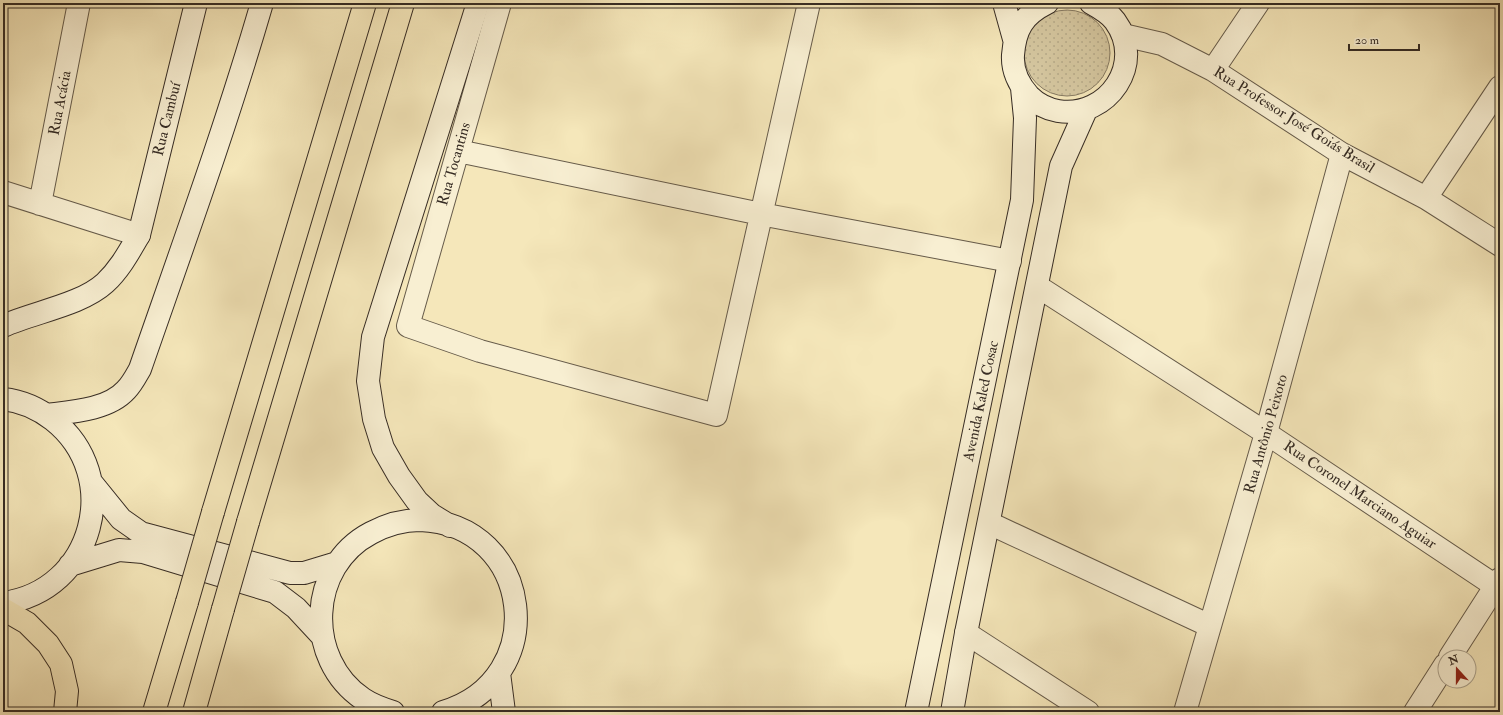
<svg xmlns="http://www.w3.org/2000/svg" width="1503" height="715" font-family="'IM FELL Double Pica',serif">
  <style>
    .grass { fill: url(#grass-dots); stroke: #867a62 }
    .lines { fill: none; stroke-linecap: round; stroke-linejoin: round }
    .street-casing { stroke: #665b4a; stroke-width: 24 }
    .secondary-casing { stroke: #362c24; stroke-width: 24 }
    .highway-casing { stroke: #362c24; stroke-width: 24 }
    .street { stroke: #f8efd2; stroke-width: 22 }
    .secondary { stroke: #f8efd2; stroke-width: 22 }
    .highway { stroke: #f5e7ba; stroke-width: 22 }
    .highway-bridge-casing { stroke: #362c24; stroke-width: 24; stroke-linecap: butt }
    .highway-bridge { stroke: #f5e7ba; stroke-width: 22 }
    .labels { text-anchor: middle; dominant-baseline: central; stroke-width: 3; stroke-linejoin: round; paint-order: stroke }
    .street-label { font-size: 15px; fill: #362c24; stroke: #f8efd2 }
  </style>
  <defs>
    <pattern id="grass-dots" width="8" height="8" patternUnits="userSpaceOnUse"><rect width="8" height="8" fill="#d5c7a0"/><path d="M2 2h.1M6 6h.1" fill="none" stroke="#b7ab8a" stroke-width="1.8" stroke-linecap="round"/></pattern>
  </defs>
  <rect width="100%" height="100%" fill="#f5e7ba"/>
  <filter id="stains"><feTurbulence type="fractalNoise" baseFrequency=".005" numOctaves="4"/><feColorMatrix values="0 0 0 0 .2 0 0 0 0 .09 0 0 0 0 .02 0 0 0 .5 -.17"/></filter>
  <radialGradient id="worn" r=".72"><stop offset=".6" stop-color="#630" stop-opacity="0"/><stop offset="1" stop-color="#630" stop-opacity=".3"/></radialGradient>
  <path class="grass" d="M1024 53a43 43 0 1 1 86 0a43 43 0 1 1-86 0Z"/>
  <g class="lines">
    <defs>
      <path id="street" d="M 500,3 L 408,326 L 480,351 L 716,415 L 809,3
        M 1123,35 L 1162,44 L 1213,70 L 1342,154 L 1426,198 L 1500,245
        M 1213,70 L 1258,3
        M 458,151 L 761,214 L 1010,261
        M 3,192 L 139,235
        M 1426,198 L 1500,87
        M 40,204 L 79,3
        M 1037,286 L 1266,433 L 1500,589
        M 989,523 L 1210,626
        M 966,633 L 1088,712
        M 1450,657 L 1500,579
        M 1185,712 L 1266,433 L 1342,154
        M 1415,712 L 1445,665"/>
      <path id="secondary" d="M 1004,3 L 1014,39
        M 1047,3 C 1023,15 1015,29 1013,55 C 1012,70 1019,85 1029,96 C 1037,104 1047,109 1058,111 C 1108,119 1146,63 1115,21 C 1109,13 1100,8 1091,3
        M 3,326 C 34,312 81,305 105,283 C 120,269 129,252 139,235 L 196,3
        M 3,399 C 21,401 38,408 53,420 C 124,476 94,591 3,603
        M 47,415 C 71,412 108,410 126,390 C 132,384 136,376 140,369 C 182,248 226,127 262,3
        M 91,482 L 121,519 L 141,533 L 290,573 L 304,573 L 337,563
        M 450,526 L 432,515 L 417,501 L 399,476 L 383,448 L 374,419 L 368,381 L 373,337 L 478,3
        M 70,565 L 119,550 L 143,552 L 275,592 L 296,608 L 322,636
        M 499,673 L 504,712
        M 393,712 C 383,709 372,705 363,699 C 304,659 308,566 371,533 C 386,525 403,520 420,520 C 534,524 552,680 443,712
        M 916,712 L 1022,200 L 1025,118 L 1022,88
        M 952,712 L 966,633 L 1061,166 L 1086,110"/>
      <path id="highway" d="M 213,512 L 365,3
        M 248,522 L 403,3
        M 3,609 L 27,623 L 48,644 L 61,664 L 67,691 L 65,712
        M 154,712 L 187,602
        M 194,712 L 223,609"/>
    </defs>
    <use href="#street" class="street-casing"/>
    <use href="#secondary" class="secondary-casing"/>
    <use href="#highway" class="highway-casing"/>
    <use href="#street" class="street"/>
    <use href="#secondary" class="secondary"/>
    <use href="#highway" class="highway"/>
    <defs>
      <path id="highway-bridge" d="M 187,602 L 213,512
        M 223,609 L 248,522"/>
    </defs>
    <use href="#highway-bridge" class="highway-bridge-casing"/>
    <use href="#highway-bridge" class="highway-bridge"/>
  </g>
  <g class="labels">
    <g class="street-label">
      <text transform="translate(60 103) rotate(-79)">Rua Acácia</text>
      <text transform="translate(167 119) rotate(-76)">Rua Cambuí</text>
      <text transform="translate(1294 120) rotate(32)">Rua Professor José Goiás Brasil</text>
      <text transform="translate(454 164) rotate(-74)">Rua Tocantins</text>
      <text transform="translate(981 401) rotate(-78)">Avenida Kaled Cosac</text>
      <text transform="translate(1266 434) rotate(-74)">Rua Antônio Peixoto</text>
      <text transform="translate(1360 495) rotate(34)">Rua Coronel Marciano Aguiar</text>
    </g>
  </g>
  <rect width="1503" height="715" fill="none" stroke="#f5e7ba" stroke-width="16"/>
  <rect x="4" y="4" width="1495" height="707" fill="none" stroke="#362c24" stroke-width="2"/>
  <rect x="8" y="8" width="1487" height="699" fill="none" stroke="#362c24"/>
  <g transform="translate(1457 669) rotate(339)"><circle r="19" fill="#f8efd2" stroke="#aaa18c"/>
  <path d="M0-3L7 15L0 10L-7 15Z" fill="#8f2418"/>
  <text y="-6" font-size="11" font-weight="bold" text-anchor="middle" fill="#362c24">N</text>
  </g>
  <path d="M1349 44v6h70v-6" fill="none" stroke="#362c24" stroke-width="2"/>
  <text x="1355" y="44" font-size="12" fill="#362c24" stroke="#f8efd2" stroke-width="3" paint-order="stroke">20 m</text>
  <rect width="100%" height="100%" filter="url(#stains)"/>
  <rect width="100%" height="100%" fill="url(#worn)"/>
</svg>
